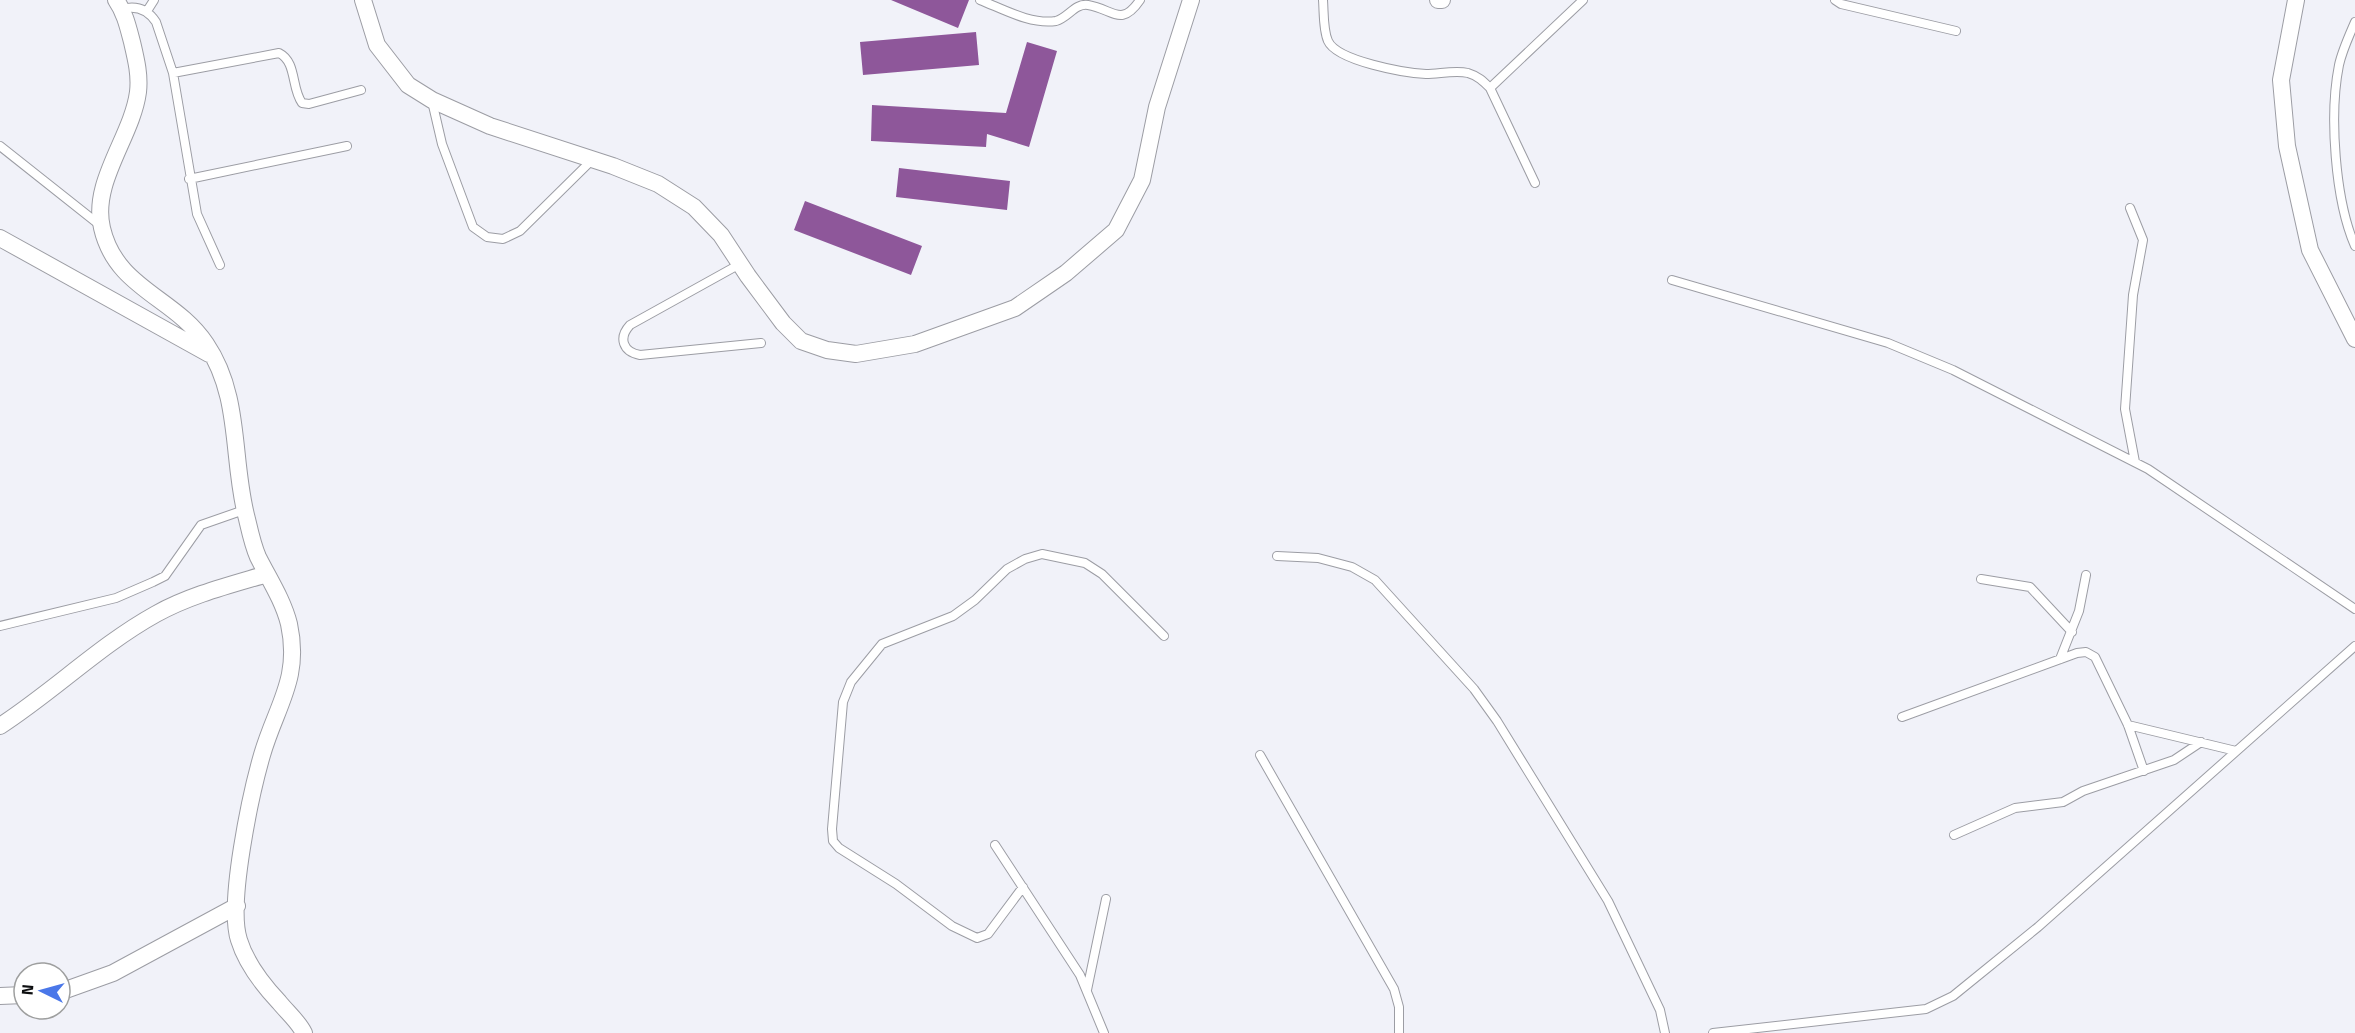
<svg xmlns="http://www.w3.org/2000/svg" width="2355" height="1033" font-family="'Titillium Web',sans-serif">
  <style>
    .building { fill: #8e579a }
    .lines { fill: none; stroke-linecap: round; stroke-linejoin: round }
    .service-casing { stroke: #9c9da4; stroke-width: 10 }
    .minor-casing { stroke: #9c9da4; stroke-width: 18 }
    .service { stroke: #fff; stroke-width: 8 }
    .minor { stroke: #fff; stroke-width: 16 }
  </style>
  <rect width="100%" height="100%" fill="#f1f2f9"/>
  <path class="building" d="M 891,0 L 969,0 L 958,28 Z
    M 976,32 L 979,65 L 863,75 L 860,42 Z
    M 1027,42 L 1057,51 L 1029,147 L 987,134 L 986,147 L 871,141 L 872,105 L 1006,113 Z
    M 899,168 L 1010,181 L 1007,210 L 896,197 Z
    M 805,201 L 922,246 L 911,275 L 794,230 Z"/>
  <g class="lines">
    <defs>
      <path id="service" d="M 980,0 C 1003,9 1031,25 1056,21 C 1068,18 1075,3 1088,5 C 1113,9 1121,28 1140,0
        M 1323,0 C 1324,13 1323,30 1328,41 C 1337,61 1405,73 1426,74 C 1439,74 1455,70 1468,73 C 1478,76 1483,81 1490,88 L 1535,183
        M 1835,0 L 1841,4 L 1956,31
        M 122,9 C 137,5 148,10 156,22 L 173,73 L 197,214 L 220,265
        M 147,11 L 154,0
        M 2355,22 C 2349,36 2342,51 2339,65 C 2329,115 2335,200 2355,246
        M 173,73 L 279,53 C 297,62 291,88 302,103 L 309,104 L 361,90
        M 1490,88 L 1583,0
        M 432,101 L 442,144 L 473,227 L 487,237 L 503,239 L 520,231 L 593,159
        M 0,146 L 101,226
        M 189,179 L 347,146
        M 2130,208 L 2143,240 L 2133,295 L 2125,409 L 2135,462
        M 740,264 L 630,325 C 618,338 623,352 640,355 L 761,343
        M 1672,280 L 1888,343 L 1953,370 L 2148,469 L 2355,609
        M 1277,556 L 1318,558 L 1352,567 L 1375,580 L 1474,689 L 1497,721 L 1608,901 L 1660,1010 L 1665,1033
        M 1981,579 L 2030,587 L 2072,632
        M 0,626 L 116,598 L 153,582 L 165,576 L 201,525 L 244,510
        M 2060,659 L 2079,611 L 2086,575
        M 1902,717 L 2077,653 L 2086,652 L 2095,657 L 2128,725 L 2144,771
        M 2128,725 L 2236,751
        M 1260,755 L 1394,989 L 1399,1007 L 1399,1033
        M 1954,835 L 2015,808 L 2063,802 L 2083,791 L 2174,760 L 2201,742
        M 995,845 L 1080,975 L 1104,1033
        M 1023,887 L 988,934 L 977,938 L 952,926 L 896,884 L 839,848 L 833,841 L 832,829 L 843,702 L 851,682 L 882,644 L 953,616 L 975,600 L 1007,569 L 1025,559 L 1042,554 L 1085,563 L 1102,574 L 1164,636
        M 1087,990 L 1106,899
        M 1713,1033 L 1926,1009 L 1953,996 L 2038,927 L 2355,646"/>
      <path id="minor" d="M 116,0 C 125,13 128,27 132,42 C 136,59 140,75 138,92 C 132,137 91,182 102,228 C 116,289 175,297 206,344 C 242,397 231,460 247,519 C 250,532 253,546 258,557 C 269,579 283,600 289,624 C 301,679 276,706 262,755 C 251,793 227,904 239,940 C 246,963 263,985 279,1002 C 287,1012 298,1021 304,1033
        M 363,0 L 377,45 L 408,85 L 432,100 L 490,126 L 613,166 L 658,184 L 694,207 L 721,235 L 748,276 L 783,323 L 801,341 L 827,350 L 856,354 L 915,344 L 1015,308 L 1066,273 L 1116,230 L 1142,180 L 1157,107 L 1191,0
        M 1438,0 L 1442,0
        M 2296,0 L 2281,80 L 2287,146 L 2310,250 L 2355,339
        M 0,238 L 209,354
        M 0,726 C 54,691 100,645 156,614 C 190,595 230,585 267,574
        M 60,992 L 113,973 L 237,906
        M 0,996 L 24,995"/>
    </defs>
    <use href="#service" class="service-casing"/>
    <use href="#minor" class="minor-casing"/>
    <use href="#service" class="service"/>
    <use href="#minor" class="minor"/>
  </g>
  <g transform="translate(42 991) rotate(275)"><circle r="28" fill="#ffffff" stroke="#9e9f9f" stroke-width="1.5"/>
  <path d="M0-4.5L10 22L0 15L-10 22Z" fill="#4a77e9"/>
  <text y="-9" font-size="16" font-weight="bold" text-anchor="middle" fill="#0d0e10">N</text>
  </g>
</svg>
